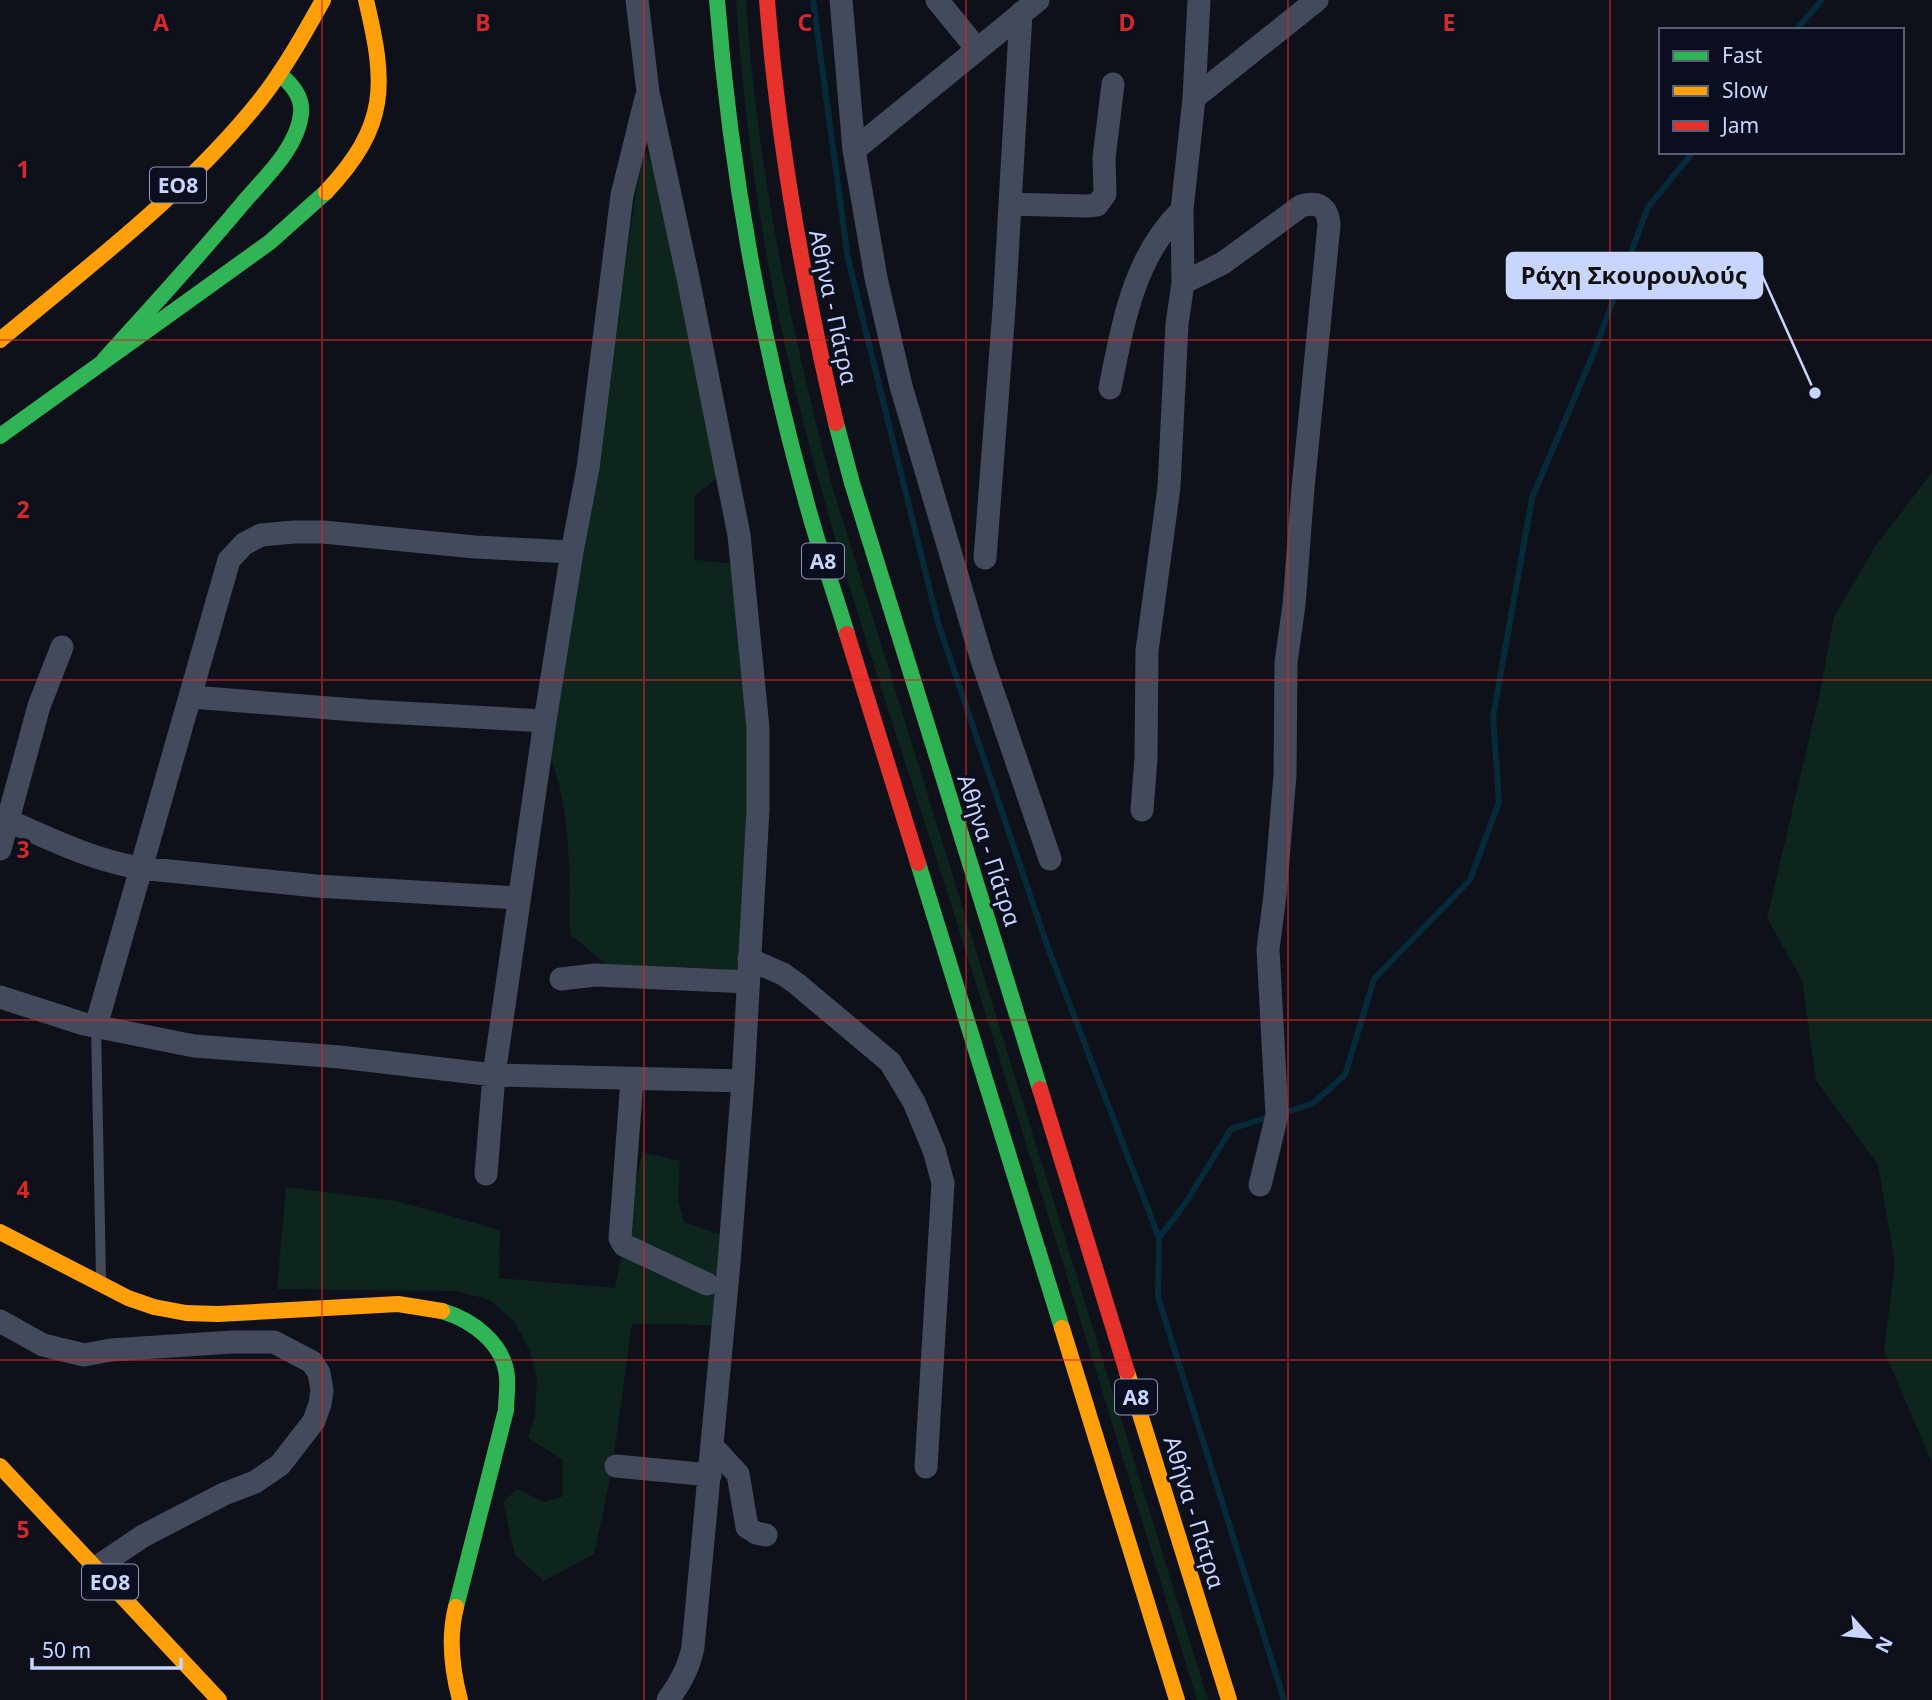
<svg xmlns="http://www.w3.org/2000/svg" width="1932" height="1700" font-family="'Noto Sans',sans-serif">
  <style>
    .green { fill: #0d251d }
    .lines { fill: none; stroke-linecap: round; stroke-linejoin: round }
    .stream { stroke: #062a39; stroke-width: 6 }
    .lane { stroke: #424a5b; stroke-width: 10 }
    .street { stroke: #424a5b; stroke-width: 23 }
    .fast { stroke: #30b455; stroke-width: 16 }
    .slow { stroke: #ff9f0a; stroke-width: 16 }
    .jam { stroke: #e5322d; stroke-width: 16 }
    .grid { fill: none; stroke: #d62828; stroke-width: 2; stroke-opacity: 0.55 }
    .labels { text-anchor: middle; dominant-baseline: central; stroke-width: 6; stroke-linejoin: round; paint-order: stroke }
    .shield { fill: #0a0e1e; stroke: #8e99bc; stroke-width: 2 }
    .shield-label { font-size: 21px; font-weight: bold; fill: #c7d5ff }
    .street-label { font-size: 23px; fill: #c7d5ff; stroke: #0a0e1e }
    .grid-label { font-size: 23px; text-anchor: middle; font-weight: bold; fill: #d62828; stroke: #0a0e1e; stroke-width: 6; stroke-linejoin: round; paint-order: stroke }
    .leader { fill: none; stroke: #c7d5ff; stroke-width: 2.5 }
    .callout-dot { fill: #c7d5ff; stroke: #0a0e1e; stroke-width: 2.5 }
    .callout { fill: #c7d5ff; stroke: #c7d5ff; stroke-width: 2.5 }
    .callout-label { font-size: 24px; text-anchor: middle; font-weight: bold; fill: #111 }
  </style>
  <rect width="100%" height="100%" fill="#0e111a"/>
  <path class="green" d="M 736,0 L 746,0 C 757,169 790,326 833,489 L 1208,1700 L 1197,1700 C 1117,1440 1038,1180 956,920 C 891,715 818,510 775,299 C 755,200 743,100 736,0 Z
    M 647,152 L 665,198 L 716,479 L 695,495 L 694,560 L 736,564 L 751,712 L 749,859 L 738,972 L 609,967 L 570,934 C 569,874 572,815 551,759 L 583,531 L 642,155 Z
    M 1932,472 L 1932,1463 L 1884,1351 L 1895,1264 L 1878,1165 L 1816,1080 L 1802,980 L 1767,918 L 1820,692 L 1834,617 L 1873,550 Z
    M 642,1152 L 680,1161 L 678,1200 L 684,1222 L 721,1235 L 713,1325 L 632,1324 L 611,1475 L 594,1554 L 544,1581 L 515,1555 L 503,1502 L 517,1489 L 544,1502 L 562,1497 L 563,1460 L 528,1438 L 535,1415 L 537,1378 L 530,1351 L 514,1321 L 490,1300 L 457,1291 L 277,1289 L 286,1187 L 396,1201 L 500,1230 L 499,1278 L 615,1288 Z"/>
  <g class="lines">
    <path class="stream" d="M 813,0 L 848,259 L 938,623 L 1047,945 L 1159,1238 L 1158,1297 L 1284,1700
      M 1796,30 L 1822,0
      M 1283,1113 L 1312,1104 L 1345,1075 L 1374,979 L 1470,880 L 1499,802 L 1493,717 L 1532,498 L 1594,352 L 1648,207 L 1693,152
      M 1159,1238 L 1185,1204 L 1231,1129 L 1269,1117"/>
    <path class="lane" d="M 96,1026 L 101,1277"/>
    <path class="street" d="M 637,0 L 648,92 L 688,278 L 739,535 L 758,728 L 758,809 L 743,1081 L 729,1263 L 693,1647 C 689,1668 680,1683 668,1700
      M 841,0 L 854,150 L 876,278 L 901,386 L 982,660 L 1050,859
      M 937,0 L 977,49
      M 1194,98 L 1317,0
      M 854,150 L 1038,0
      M 1010,204 L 1086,206 L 1097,205 L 1105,194 L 1104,158 L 1113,84
      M 1183,283 L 1223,263 L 1301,206 C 1318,201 1328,207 1329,225 L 1303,488 L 1294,605 L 1286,662 L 1285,775 L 1275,895 L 1268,949 L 1277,1115 L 1260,1185
      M 1110,388 C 1123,324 1133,258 1182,210
      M 985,558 L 1004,309 L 1021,13
      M 192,697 L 367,711 L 545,721
      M 1142,810 L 1146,758 L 1147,651 L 1169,487 L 1177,324 L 1183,283 L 1182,210 L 1194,98 L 1199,0
      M 9,821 C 52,840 93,860 140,868 L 316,886 L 519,898
      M 0,849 L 39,706 L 62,647
      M 749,959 L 783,974 L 797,984 L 890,1062 L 914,1102 L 934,1150 L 943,1183 L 926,1467
      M 561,979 L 595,975 L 748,982
      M 0,997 L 84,1024 L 194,1046 L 340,1057 L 494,1075 L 743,1081
      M 96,1026 L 229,560 L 244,544 L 261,535 L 294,532 L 323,532 L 475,547 L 572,552
      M 632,1080 L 620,1238 L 624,1245 L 707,1284
      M 486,1174 L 494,1075 L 545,721 L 572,552 L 588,468 L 622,195 L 646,98
      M 0,1321 L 43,1345 L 84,1355 L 111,1350 L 232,1342 L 274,1342 L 312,1362 L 319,1373 L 322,1390 L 320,1404 L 314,1421 L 280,1465 L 255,1482 L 224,1494 L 143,1536 L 97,1567
      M 712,1446 L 738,1474 L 747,1527 L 756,1533 L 766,1535
      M 616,1466 L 710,1475"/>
    <path class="fast" d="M 717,0 C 730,168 760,334 805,497 C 817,543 833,588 847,634
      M 104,360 C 151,308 198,257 243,203 C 264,178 297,149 301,114 C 303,97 292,84 279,74
      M 836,423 L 852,483 L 1040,1089
      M 0,436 L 270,242 L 326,192
      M 918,863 L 1062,1328
      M 442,1311 C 472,1320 504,1343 507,1377 C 508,1388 506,1399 506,1410 L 456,1607"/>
    <path class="slow" d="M 326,192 C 389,125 386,84 366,0
      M 0,340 C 90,265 188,191 261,99 C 285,68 304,34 323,0
      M 0,1232 L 128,1298 L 154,1307 L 186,1313 L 218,1314 L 398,1304 L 442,1311
      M 1062,1328 L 1177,1700
      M 1127,1372 L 1229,1700
      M 0,1466 L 219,1700
      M 456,1607 C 448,1638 452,1670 460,1700"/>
    <path class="jam" d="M 767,0 C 778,144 803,283 836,423
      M 847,634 L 918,863
      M 1040,1089 L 1127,1372"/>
  </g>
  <path class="grid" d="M 322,0 L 322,1700M 644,0 L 644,1700M 966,0 L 966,1700M 1288,0 L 1288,1700M 1610,0 L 1610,1700M 0,340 L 1932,340M 0,680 L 1932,680M 0,1020 L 1932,1020M 0,1360 L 1932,1360"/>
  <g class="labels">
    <g class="shield">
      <rect x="150" y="167.5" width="56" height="35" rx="5"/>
      <rect x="802" y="543.5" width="42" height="35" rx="5"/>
      <rect x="1115" y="1379.5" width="42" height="35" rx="5"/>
      <rect x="82" y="1564.5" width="56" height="35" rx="5"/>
    </g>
    <g class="shield-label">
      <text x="178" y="185">ΕΟ8</text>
      <text x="823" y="561">Α8</text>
      <text x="1136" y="1397">Α8</text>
      <text x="110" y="1582">ΕΟ8</text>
    </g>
    <g class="street-label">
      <text transform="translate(834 307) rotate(78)">Αθήνα - Πάτρα</text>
      <text transform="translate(990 850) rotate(72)">Αθήνα - Πάτρα</text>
      <text transform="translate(1195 1512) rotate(73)">Αθήνα - Πάτρα</text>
    </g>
  </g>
  <g class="grid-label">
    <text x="161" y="31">A</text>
    <text x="483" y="31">B</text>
    <text x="805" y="31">C</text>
    <text x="1127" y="31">D</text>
    <text x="1449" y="31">E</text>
    <text x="23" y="178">1</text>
    <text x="23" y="518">2</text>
    <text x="23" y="858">3</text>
    <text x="23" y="1198">4</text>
    <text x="23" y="1538">5</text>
  </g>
  <path class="leader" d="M1815 393L1762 275"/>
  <circle class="callout-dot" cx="1815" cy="393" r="7"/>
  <rect class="callout" x="1507" y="253" width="255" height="45" rx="7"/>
  <g class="callout-label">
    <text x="1634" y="284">Ράχη Σκουρουλούς</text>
  </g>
  <rect x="1659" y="28" width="245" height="126" fill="#0a0e1e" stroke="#565e78" stroke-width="2"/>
  <rect x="1673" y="51" width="35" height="10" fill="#30b455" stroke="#565e78" stroke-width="2"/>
  <text x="1722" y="63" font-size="21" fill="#c7d5ff">Fast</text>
  <rect x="1673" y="86" width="35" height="10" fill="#ff9f0a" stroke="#565e78" stroke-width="2"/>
  <text x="1722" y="98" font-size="21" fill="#c7d5ff">Slow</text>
  <rect x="1673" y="121" width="35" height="10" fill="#e5322d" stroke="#565e78" stroke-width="2"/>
  <text x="1722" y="133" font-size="21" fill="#c7d5ff">Jam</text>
  <g transform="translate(1869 1637) rotate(117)" stroke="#0a0e1e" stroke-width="5" paint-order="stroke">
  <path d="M0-5L12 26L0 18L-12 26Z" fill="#c7d5ff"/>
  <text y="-10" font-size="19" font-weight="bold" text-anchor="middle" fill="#c7d5ff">N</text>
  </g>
  <path d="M32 1658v10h149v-10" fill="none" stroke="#c7d5ff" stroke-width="3.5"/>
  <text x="42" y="1658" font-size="21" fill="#c7d5ff" stroke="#0a0e1e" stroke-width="5" paint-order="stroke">50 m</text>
</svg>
